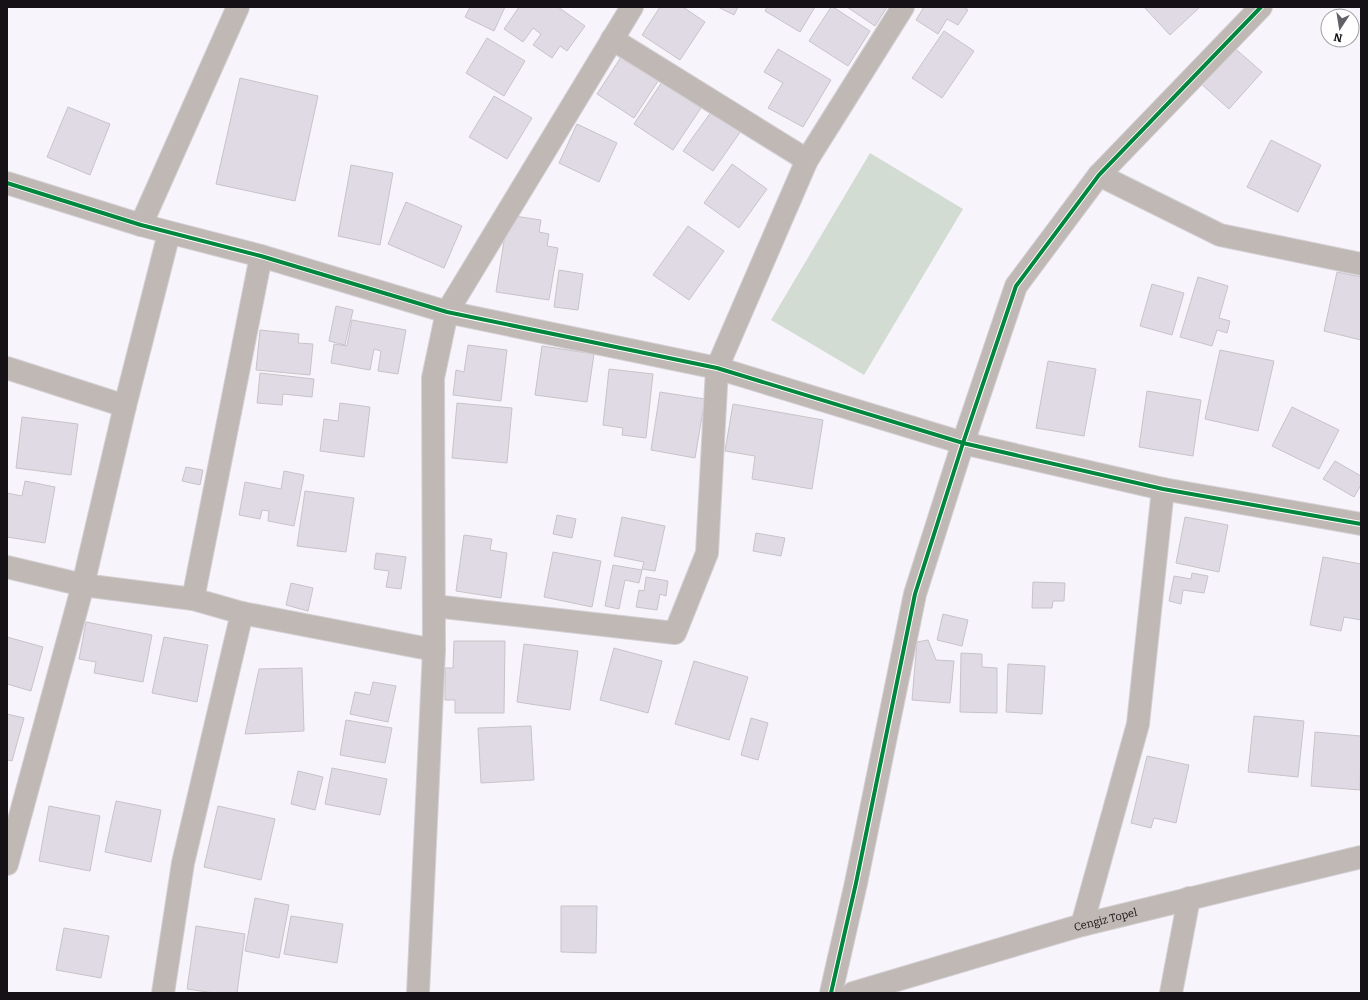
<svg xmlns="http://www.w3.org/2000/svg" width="1368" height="1000" font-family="Bitter,serif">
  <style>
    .park { fill: #d2dcd2 }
    .building { fill: #e0dae4; stroke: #c7c4c9 }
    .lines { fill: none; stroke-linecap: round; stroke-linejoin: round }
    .street-casing { stroke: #d4d1d6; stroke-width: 24 }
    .street { stroke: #c0b8b4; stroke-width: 22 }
    .cycleway-casing { stroke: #fff; stroke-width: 6 }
    .cycleway { stroke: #00873e; stroke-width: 4 }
    .labels { text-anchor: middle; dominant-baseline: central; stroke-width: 3; stroke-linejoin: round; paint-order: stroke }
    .street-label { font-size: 11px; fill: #151117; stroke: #fff }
  </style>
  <rect width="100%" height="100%" fill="#f8f4fb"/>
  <path class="park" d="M 870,153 L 963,209 L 864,375 L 771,320 Z"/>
  <path class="building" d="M 470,7 L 505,7 L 494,31 L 465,17 Z
    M 519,7 L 558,7 L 585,26 L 567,51 L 560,46 L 552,58 L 533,45 L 541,34 L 533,28 L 523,42 L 504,29 Z
    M 660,7 L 683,7 L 705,22 L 680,60 L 642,35 Z
    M 718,7 L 738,7 L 734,15 Z
    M 767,7 L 815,7 L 800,32 L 765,11 Z
    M 831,7 L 833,7 L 870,31 L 848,66 L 809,41 Z
    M 847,7 L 887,7 L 875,26 Z
    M 924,7 L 964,7 L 968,10 L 958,25 L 947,19 L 938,34 L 916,20 Z
    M 1144,7 L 1200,7 L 1170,35 Z
    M 944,31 L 974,51 L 942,98 L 912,78 Z
    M 487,38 L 525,61 L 504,96 L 466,73 Z
    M 1231,45 L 1262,72 L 1229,109 L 1198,81 Z
    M 778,49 L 831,80 L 803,127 L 768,108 L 783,83 L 764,72 Z
    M 623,54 L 660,78 L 634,118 L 597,94 Z
    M 240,78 L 318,96 L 295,201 L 216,184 Z
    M 662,82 L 701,108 L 673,150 L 634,124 Z
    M 494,96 L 532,118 L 507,159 L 469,137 Z
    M 68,107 L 110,124 L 90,175 L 47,157 Z
    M 714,108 L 743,128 L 713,171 L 683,151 Z
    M 577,124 L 617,143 L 599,182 L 559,163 Z
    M 1271,140 L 1321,165 L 1298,212 L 1247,187 Z
    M 732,164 L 767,189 L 739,228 L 704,203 Z
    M 351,165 L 393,173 L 380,245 L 338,236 Z
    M 406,202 L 462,226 L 444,268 L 388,244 Z
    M 508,215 L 541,220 L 539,232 L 549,234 L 547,246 L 558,248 L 549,300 L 496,292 Z
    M 688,226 L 724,251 L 689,300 L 653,275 Z
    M 559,270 L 583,274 L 578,310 L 554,307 Z
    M 1337,272 L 1361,277 L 1361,340 L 1324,331 Z
    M 1198,277 L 1228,286 L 1219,318 L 1230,321 L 1227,333 L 1217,330 L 1212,346 L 1180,337 Z
    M 1152,284 L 1184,293 L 1172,335 L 1140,326 Z
    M 336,306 L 353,310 L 345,345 L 329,341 Z
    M 352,320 L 406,330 L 398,374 L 378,371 L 381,351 L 374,349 L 370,370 L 331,363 L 334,344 L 347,346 Z
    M 260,330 L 299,334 L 298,343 L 313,344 L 310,375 L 256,370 Z
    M 468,345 L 507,350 L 501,401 L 453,395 L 456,370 L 464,372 Z
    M 542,346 L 594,354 L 587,402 L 535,395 Z
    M 1220,350 L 1274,361 L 1258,431 L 1205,419 Z
    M 1048,361 L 1096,369 L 1084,436 L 1036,428 Z
    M 609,369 L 653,374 L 646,438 L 622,435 L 623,428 L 603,425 Z
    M 260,373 L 314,379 L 312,397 L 283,394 L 282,405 L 257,403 Z
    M 1147,391 L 1201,400 L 1193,456 L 1139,447 Z
    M 660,392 L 705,399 L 695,458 L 651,450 Z
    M 340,403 L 370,407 L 364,457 L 320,451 L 324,419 L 338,421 Z
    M 457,403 L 512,408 L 507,463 L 452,458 Z
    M 733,404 L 823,420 L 812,489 L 752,479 L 755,456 L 725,451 Z
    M 1292,407 L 1339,430 L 1319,469 L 1272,446 Z
    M 22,417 L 78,424 L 71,475 L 16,468 Z
    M 1335,461 L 1361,476 L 1361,485 L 1354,497 L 1323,479 Z
    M 186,467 L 203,470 L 200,485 L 182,481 Z
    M 284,471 L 304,475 L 294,526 L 268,521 L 269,511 L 262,510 L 260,519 L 239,515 L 245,482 L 281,489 Z
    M 25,481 L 55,487 L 45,543 L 7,537 L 7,493 L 22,496 Z
    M 305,491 L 354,498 L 346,552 L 297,546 Z
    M 557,515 L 576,519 L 572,538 L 553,534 Z
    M 622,517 L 665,526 L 655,571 L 642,569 L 644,562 L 614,556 Z
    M 1185,517 L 1228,525 L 1219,572 L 1176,563 Z
    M 756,533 L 785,538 L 781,556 L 753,551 Z
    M 464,535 L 492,539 L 490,550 L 507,553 L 501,598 L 456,591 Z
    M 553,552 L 601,561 L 592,607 L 544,597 Z
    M 376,553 L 406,557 L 401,589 L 386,587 L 389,571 L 374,569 Z
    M 1323,557 L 1361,564 L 1361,620 L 1344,617 L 1341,631 L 1310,625 Z
    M 613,565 L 642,570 L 639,583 L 625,580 L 619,609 L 605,606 Z
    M 1192,573 L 1208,576 L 1204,593 L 1183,590 L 1181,604 L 1169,601 L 1174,576 L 1191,579 Z
    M 646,577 L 668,581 L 666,596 L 660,594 L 657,610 L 636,607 L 639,590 L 644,591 Z
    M 1033,582 L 1065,583 L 1064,601 L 1053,601 L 1052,608 L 1032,608 Z
    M 291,583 L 313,588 L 308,611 L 286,605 Z
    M 943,614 L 968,620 L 962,646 L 937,640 Z
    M 86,622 L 152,635 L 143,682 L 94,673 L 96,662 L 79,659 Z
    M 7,637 L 43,647 L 31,691 L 7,684 Z
    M 164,637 L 208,645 L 197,702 L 152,693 Z
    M 928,640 L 936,660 L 954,661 L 950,703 L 912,700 L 917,642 Z
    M 454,641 L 505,641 L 504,713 L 455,713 L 455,700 L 445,700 L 445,668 L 453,668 Z
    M 524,644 L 578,651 L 570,710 L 517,702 Z
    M 614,648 L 662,661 L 648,713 L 600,700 Z
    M 961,653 L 982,654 L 982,667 L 997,668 L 997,713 L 960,712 Z
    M 694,661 L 748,677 L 729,740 L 675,724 Z
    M 1008,664 L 1045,666 L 1042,714 L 1006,712 Z
    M 302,668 L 304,731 L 245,734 L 259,669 Z
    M 373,682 L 396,686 L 388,722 L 350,714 L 355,692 L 370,695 Z
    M 7,714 L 24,718 L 12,761 L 7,760 Z
    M 1254,716 L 1304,721 L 1298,777 L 1248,772 Z
    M 751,718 L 768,723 L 758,760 L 741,755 Z
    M 346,720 L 392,728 L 385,763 L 340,755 Z
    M 531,726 L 534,780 L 481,783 L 478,728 Z
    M 1315,732 L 1361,736 L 1360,790 L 1311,786 Z
    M 1147,756 L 1189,765 L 1176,823 L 1154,818 L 1151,828 L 1131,823 Z
    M 332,768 L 387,779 L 380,815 L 325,804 Z
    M 298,771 L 323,777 L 315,810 L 291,804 Z
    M 116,801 L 161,810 L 151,862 L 105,852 Z
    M 49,806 L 100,816 L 90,871 L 39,861 Z
    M 218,806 L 275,819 L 261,880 L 204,867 Z
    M 255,898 L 289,905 L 279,958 L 245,951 Z
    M 561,906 L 597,906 L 596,953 L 561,952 Z
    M 291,916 L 343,924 L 337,963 L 284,954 Z
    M 196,926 L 245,934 L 237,993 L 214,993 L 187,989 Z
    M 64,928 L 109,936 L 101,978 L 56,970 Z"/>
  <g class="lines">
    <defs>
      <g id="street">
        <path d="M 612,39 L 807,160"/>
        <path d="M 1099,175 L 1220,235 L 1361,264"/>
        <path d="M 7,183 L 141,225 L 261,256 L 447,312 L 717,368 L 963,443 L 1163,489 L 1361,524"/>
        <path d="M 141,225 L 238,7"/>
        <path d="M 7,368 L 125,406"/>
        <path d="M 7,567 L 83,585 L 193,599 L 242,613 L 434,650"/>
        <path d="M 193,599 L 261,256"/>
        <path d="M 434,606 L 675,633 L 707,553 L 717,368 L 807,160 L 903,7"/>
        <path d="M 7,864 L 83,585 L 125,406 L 169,233"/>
        <path d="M 1082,925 L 1138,724 L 1163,489"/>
        <path d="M 163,993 L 183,863 L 242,613"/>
        <path d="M 418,993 L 434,650 L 433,378 L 447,312 L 632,7"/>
        <path d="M 831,993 L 856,883 L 915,594 L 963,443 L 1016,286 L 1099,175 L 1261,7"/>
        <path id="s1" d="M 853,993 L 1082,925 L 1361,857"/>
        <path d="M 1171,993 L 1189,898"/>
      </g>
    </defs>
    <use href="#street" class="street-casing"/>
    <use href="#street" class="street"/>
    <defs>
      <path id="cycleway" d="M 7,183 L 141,225 L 261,256 L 447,312 L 717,368 L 963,443 L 1163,489 L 1361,524
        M 831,993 L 856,883 L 915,594 L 963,443 L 1016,286 L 1099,175 L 1261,7"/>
    </defs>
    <use href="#cycleway" class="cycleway-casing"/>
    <use href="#cycleway" class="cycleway"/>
  </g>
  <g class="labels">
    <g class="street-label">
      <text stroke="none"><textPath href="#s1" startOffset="263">Cengiz Topel</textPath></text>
    </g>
  </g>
  <rect width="1368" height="1000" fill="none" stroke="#151117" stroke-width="16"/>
  <g transform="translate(1340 28) rotate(192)"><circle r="19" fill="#ffffff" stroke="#a1a0a2"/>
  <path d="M0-3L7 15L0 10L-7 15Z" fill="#646067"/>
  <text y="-6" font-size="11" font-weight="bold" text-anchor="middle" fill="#151117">N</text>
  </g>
</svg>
